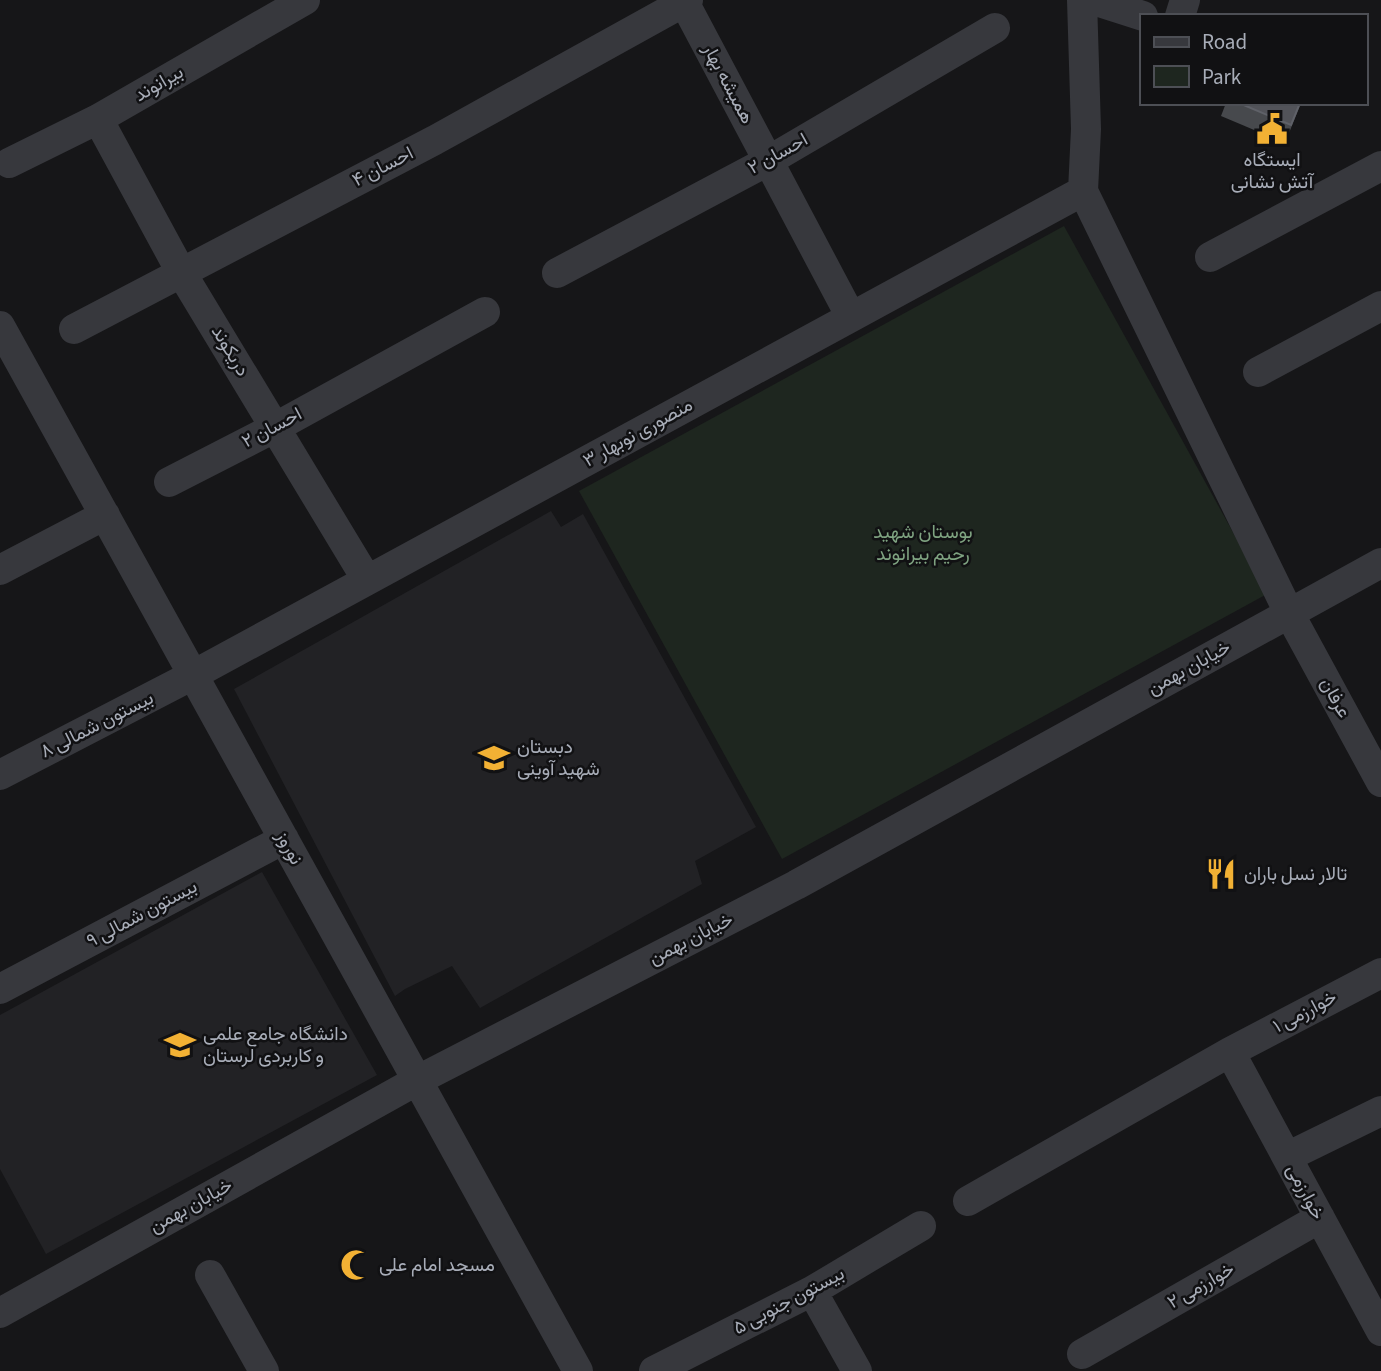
<svg xmlns="http://www.w3.org/2000/svg" width="1381" height="1371" font-family="'Source Sans 3',Vazirmatn,sans-serif">
  <style>
    .built { fill: #222225 }
    .green { fill: #1e261f }
    .lines { fill: none; stroke-linecap: round; stroke-linejoin: round }
    .minor { stroke: #37383d; stroke-width: 30 }
    .wall { fill: #47494d }
    .building { fill: #525359; stroke: #5f6168; stroke-width: 2 }
    .labels { text-anchor: middle; dominant-baseline: central; stroke-width: 5; stroke-linejoin: round; paint-order: stroke }
    .street-label { font-size: 19px; fill: #a8adb8; stroke: #111113 }
    .poi-label { font-size: 19px; fill: #a8adb8; stroke: #111113; text-anchor: start }
    .park-label { font-size: 19px; fill: #7fa381; stroke: #111113 }
  </style>
  <rect width="100%" height="100%" fill="#161618"/>
  <path class="built" d="M 551,511 L 561,527 L 583,514 L 756,827 L 695,861 L 702,884 L 480,1008 L 452,966 L 405,989 L 395,996 L 234,689 Z
    M 262,872 L 377,1075 L 46,1254 L 0,1169 L 0,1015 Z"/>
  <path class="green" d="M 1064,226 L 1267,594 L 782,859 L 579,491 Z"/>
  <g class="lines">
    <path class="minor" d="M 683,0 L 851,317
      M 1082,0 L 1086,129 L 1083,191 L 1289,613 L 1381,782
      M 1093,0 L 1143,16
      M 1180,16 L 1185,0
      M 98,119 L 181,272 L 367,580
      M 9,163 L 98,119 L 305,0
      M 1210,257 L 1381,166
      M 557,273 L 768,161 L 995,28
      M 0,326 L 578,1371
      M 74,329 L 435,140 L 688,0
      M 1258,372 L 1381,306
      M 169,482 L 276,427 L 485,312
      M 0,570 L 105,515
      M 0,775 L 193,675 L 1083,191
      M 0,989 L 284,839
      M 1230,1052 L 1381,1331
      M 1287,1157 L 1381,1111
      M 968,1201 L 1230,1052 L 1381,973
      M 210,1275 L 264,1371
      M 812,1291 L 857,1371
      M 0,1313 L 418,1080 L 796,885 L 1381,563
      M 1082,1354 L 1320,1218
      M 654,1371 L 812,1291 L 921,1226"/>
  </g>
  <path class="wall" d="M 1226,103 L 1301,103 L 1285,143 L 1221,116 Z"/>
  <path class="building" d="M 1239,103 L 1300,103 L 1291,125 Z"/>
  <defs>
    <symbol id="civic-bare" viewBox="-9 -9 18 18"><path d="M-.6-6.5H3V-4.5H.6V-3L4-1V1h2V6H-6V1h2V-1L-.6-3ZM-1.2 2.5V6h2.4V2.5Z" fill="#f2b134" stroke="#111113" stroke-width="2.5" paint-order="stroke"/></symbol>
    <symbol id="school-bare" viewBox="-9 -9 18 18"><path d="M0-5L7-2L0 1L-7-2ZM-4 1L0 2.5L4 1V4Q0 6-4 4Z" fill="#f2b134" stroke="#111113" stroke-width="2.5" paint-order="stroke"/></symbol>
    <symbol id="restaurant-bare" viewBox="-9 -9 18 18"><path d="M-5-6h1v4h1v-4h1v4h1v-4h1v5L-1.5 .5V6h-2V.5L-5-1ZM5-6V6H3V1.5H1.5Q1.5-4 5-6Z" fill="#f2b134" stroke="#111113" stroke-width="2.5" paint-order="stroke"/></symbol>
    <symbol id="university-bare" viewBox="-9 -9 18 18"><path d="M0-5L7-2L0 1L-7-2ZM-4 1L0 2.5L4 1V4Q0 6-4 4Z" fill="#f2b134" stroke="#111113" stroke-width="2.5" paint-order="stroke"/></symbol>
    <symbol id="mosque-bare" viewBox="-9 -9 18 18"><path d="M3.5-4.9A6 6 0 1 0 3.5 4.9A5 5 0 1 1 3.5-4.9Z" fill="#f2b134" stroke="#111113" stroke-width="2.5" paint-order="stroke"/></symbol>
  </defs>
  <g fill-rule="evenodd">
    <use href="#civic-bare" x="1250" y="107" width="44" height="44"/>
    <use href="#school-bare" x="472" y="736" width="44" height="44"/>
    <use href="#restaurant-bare" x="1199" y="852" width="44" height="44"/>
    <use href="#university-bare" x="158" y="1023" width="44" height="44"/>
    <use href="#mosque-bare" x="334" y="1243" width="44" height="44"/>
  </g>
  <g class="labels">
    <g class="street-label">
      <text transform="translate(159 84) rotate(-30)">بیرانوند</text>
      <text transform="translate(728 84) rotate(62)">همیشه بهار</text>
      <text transform="translate(778 154) rotate(-29)">احسان ۲</text>
      <text transform="translate(383 167) rotate(-27)">احسان ۴</text>
      <text transform="translate(230 351) rotate(59)">دریکوند</text>
      <text transform="translate(272 428) rotate(-28)">احسان ۲</text>
      <text transform="translate(638 433) rotate(-29)">منصوری نوبهار ۳</text>
      <text transform="translate(1189 668) rotate(-29)">خیابان بهمن</text>
      <text transform="translate(1335 698) rotate(61)">عرفان</text>
      <text transform="translate(97 725) rotate(-27)">بیستون شمالی ۸</text>
      <text transform="translate(289 848) rotate(61)">نوروز</text>
      <text transform="translate(142 914) rotate(-28)">بیستون شمالی ۹</text>
      <text transform="translate(691 939) rotate(-27)">خیابان بهمن</text>
      <text transform="translate(1305 1012) rotate(-28)">خوارزمی ۱</text>
      <text transform="translate(1305 1192) rotate(62)">خوارزمی</text>
      <text transform="translate(191 1206) rotate(-29)">خیابان بهمن</text>
      <text transform="translate(1201 1286) rotate(-30)">خوارزمی ۲</text>
      <text transform="translate(789 1301) rotate(-28)">بیستون جنوبی ۵</text>
    </g>
    <g class="poi-label">
      <text x="1272" y="160" text-anchor="middle">ایستگاه<tspan x="1272" dy="22">آتش نشانی</tspan></text>
      <text x="517" y="747">دبستان<tspan x="517" dy="22">شهید آوینی</tspan></text>
      <text x="1244" y="874">تالار نسل باران</text>
      <text x="203" y="1034">دانشگاه جامع علمی<tspan x="203" dy="22">و کاربردی لرستان</tspan></text>
      <text x="379" y="1265">مسجد امام علی</text>
    </g>
    <g class="park-label">
      <text x="923" y="532">بوستان شهید<tspan x="923" dy="22">رحیم بیرانوند</tspan></text>
    </g>
  </g>
  <rect x="1140" y="14" width="228" height="91" fill="#111113" stroke="#4d4f55" stroke-width="2"/>
  <rect x="1154" y="37" width="35" height="10" fill="#37383d" stroke="#4d4f55" stroke-width="2"/>
  <text x="1202" y="49" font-size="21" fill="#a8adb8">Road</text>
  <rect x="1154" y="66" width="35" height="21" fill="#1e261f" stroke="#4d4f55" stroke-width="2"/>
  <text x="1202" y="84" font-size="21" fill="#a8adb8">Park</text>
</svg>
